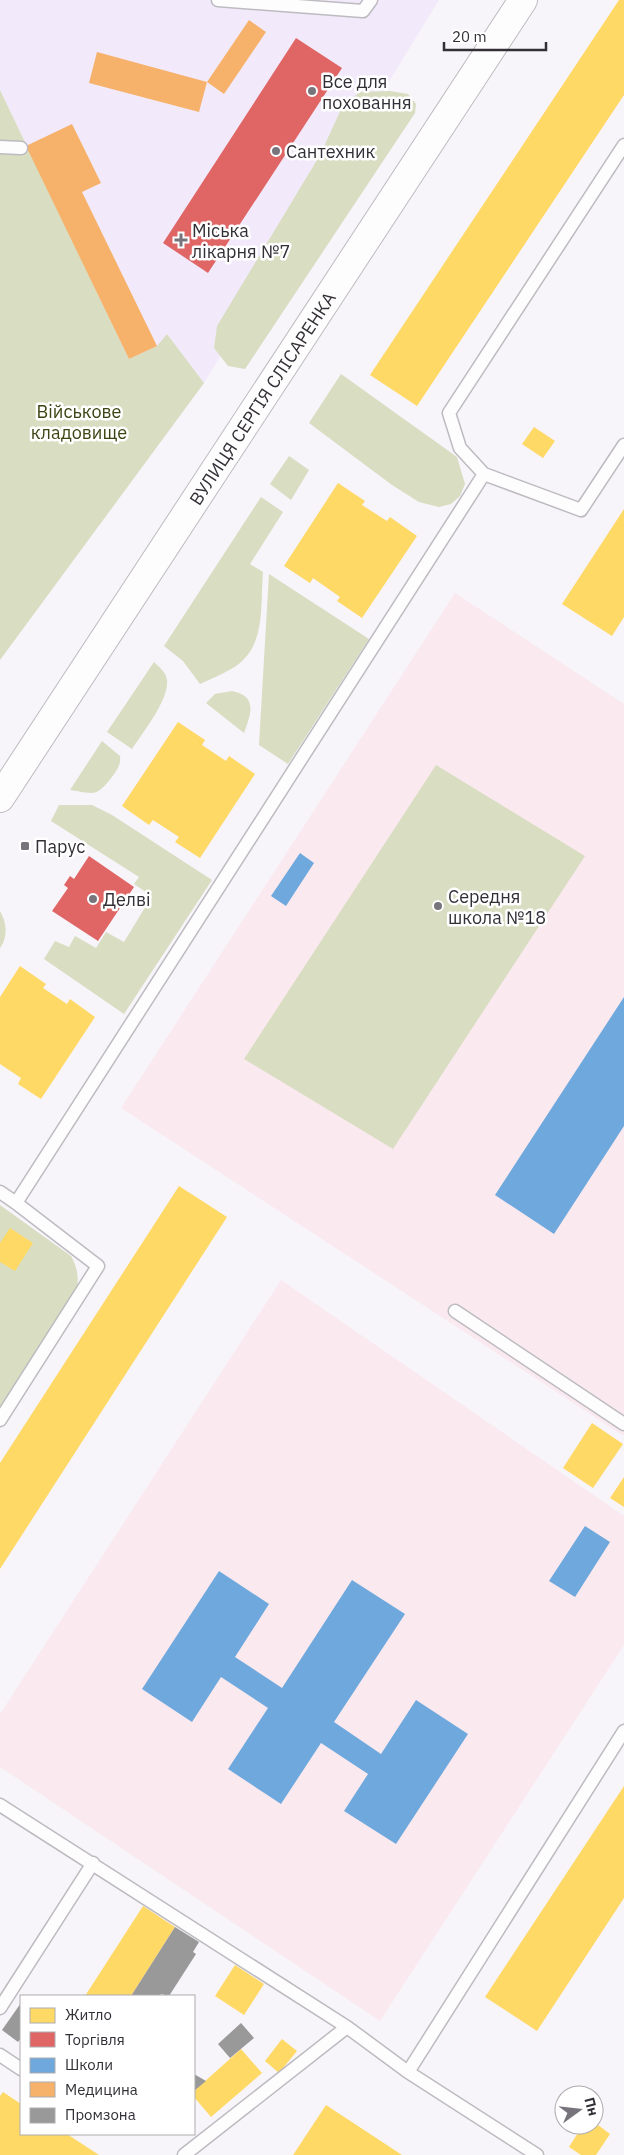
<svg xmlns="http://www.w3.org/2000/svg" width="624" height="2155" font-family="'IBM Plex Sans',sans-serif">
  <style>
    .built { fill: #f2eafb }
    .education { fill: #faeaf0 }
    .green { fill: #d9ddc1 }
    .homes { fill: #ffd966 }
    .shops { fill: #e06666 }
    .schools { fill: #6fa8dc }
    .health { fill: #f6b26b }
    .industry { fill: #999 }
    .lines { fill: none; stroke-linecap: round; stroke-linejoin: round }
    .lane-casing { stroke: #bdbbc0; stroke-width: 15 }
    .secondary-casing { stroke: #bdbbc0; stroke-width: 30 }
    .lane { stroke: #fefdfe; stroke-width: 12 }
    .secondary { stroke: #fefdfe; stroke-width: 28 }
    .poi-dot { fill: #77747b; stroke: #fff; stroke-width: 2 }
    .labels { text-anchor: middle; dominant-baseline: central; stroke-width: 5; stroke-linejoin: round; paint-order: stroke }
    .poi-label { font-size: 18px; fill: #322f36; stroke: #fff; text-anchor: start }
    .street-label { font-size: 18px; fill: #322f36; stroke: #fff }
    .park-label { font-size: 18px; fill: #3d4312; stroke: #fff }
  </style>
  <rect width="100%" height="100%" fill="#f7f4fa"/>
  <path class="built" d="M 0,0 L 439,0 L 204,383 L 167,334 L 157,346 L 129,359 L 0,90 Z"/>
  <path class="education" d="M 455,593 L 624,704 L 624,1436 L 121,1108 Z
    M 281,1280 L 624,1516 L 624,1645 L 380,2021 L 0,1767 L 0,1714 Z"/>
  <path class="green" d="M 0,90 L 129,359 L 157,346 L 167,334 L 204,383 L 0,660 Z
    M 390,91 L 408,94 L 416,104 L 415,113 L 245,369 L 228,366 L 214,348 L 217,326 L 320,155 L 343,105 L 360,92 Z
    M 341,374 L 457,457 L 465,484 L 460,496 L 451,504 L 439,507 L 419,502 L 392,485 L 309,423 Z
    M 289,456 L 309,470 L 291,500 L 270,484 Z
    M 261,497 L 283,512 L 250,564 L 263,572 C 260,607 267,649 231,669 C 221,675 210,679 200,684 L 183,661 L 164,646 Z
    M 269,574 L 369,639 L 288,764 L 259,745 Z
    M 154,662 C 159,667 166,672 167,680 C 169,700 143,732 132,749 L 107,732 Z
    M 232,691 C 258,696 251,714 244,733 L 206,703 L 215,694 Z
    M 102,741 L 120,756 C 121,765 117,770 112,777 C 96,797 95,794 70,790 Z
    M 436,765 L 585,856 L 393,1149 L 244,1059 Z
    M 59,805 L 92,805 L 112,815 L 212,880 L 124,1014 L 44,959 L 55,941 L 69,947 L 75,936 L 96,948 L 106,932 L 124,942 L 152,896 L 134,884 L 139,877 L 51,821 Z
    M 0,911 C 7,923 8,937 0,948 Z
    M 0,1205 L 71,1256 C 77,1267 79,1277 77,1289 L 0,1408 Z"/>
  <path class="homes" d="M 619,0 L 624,0 L 624,95 L 417,406 L 370,375 Z
    M 534,427 L 555,441 L 543,458 L 522,444 Z
    M 338,483 L 365,501 L 362,505 L 387,521 L 390,517 L 417,536 L 362,618 L 337,601 L 340,597 L 313,578 L 310,583 L 284,566 Z
    M 624,509 L 624,617 L 612,636 L 562,604 Z
    M 178,722 L 205,740 L 202,745 L 226,761 L 229,756 L 255,774 L 200,858 L 175,842 L 179,837 L 153,820 L 149,825 L 122,806 Z
    M 20,966 L 46,984 L 43,988 L 67,1004 L 70,999 L 95,1017 L 41,1099 L 18,1084 L 21,1078 L 0,1064 L 0,997 Z
    M 179,1186 L 227,1217 L 0,1569 L 0,1463 Z
    M 10,1228 L 33,1243 L 15,1271 L 0,1262 L 0,1243 Z
    M 592,1423 L 623,1444 L 593,1488 L 563,1468 Z
    M 624,1477 L 624,1507 L 610,1498 Z
    M 624,1786 L 624,1898 L 537,2031 L 485,1997 Z
    M 143,1906 L 175,1927 L 131,1996 L 85,1996 Z
    M 235,1965 L 264,1984 L 244,2015 L 215,1996 Z
    M 282,2039 L 297,2051 L 279,2073 L 265,2061 Z
    M 241,2049 L 262,2073 L 211,2117 L 194,2097 L 194,2091 Z
    M 3,2092 L 21,2104 L 21,2134 L 67,2134 L 99,2155 L 0,2155 L 0,2096 Z
    M 326,2105 L 361,2128 L 402,2155 L 293,2155 Z
    M 594,2122 L 610,2134 L 596,2155 L 581,2155 L 569,2147 L 583,2125 L 594,2125 Z"/>
  <path class="shops" d="M 296,38 L 342,68 L 208,273 L 163,243 Z
    M 89,856 L 134,887 L 98,941 L 52,911 L 68,888 L 64,885 L 70,876 L 74,879 Z"/>
  <path class="schools" d="M 300,853 L 314,863 L 286,906 L 271,896 Z
    M 624,997 L 624,1126 L 554,1234 L 495,1195 Z
    M 585,1526 L 610,1542 L 575,1597 L 549,1581 Z
    M 219,1571 L 269,1604 L 235,1657 L 282,1688 L 352,1580 L 405,1614 L 334,1722 L 381,1754 L 416,1700 L 468,1734 L 396,1844 L 344,1811 L 368,1774 L 321,1743 L 281,1804 L 228,1769 L 268,1708 L 221,1677 L 192,1722 L 142,1689 Z"/>
  <path class="health" d="M 249,20 L 266,32 L 224,94 L 207,82 Z
    M 97,52 L 207,82 L 199,112 L 89,83 Z
    M 72,124 L 101,183 L 82,192 L 157,346 L 129,359 L 26,146 Z"/>
  <path class="industry" d="M 175,1927 L 199,1942 L 193,1952 L 196,1954 L 169,1996 L 161,1994 L 160,1996 L 131,1996 Z
    M 21,2003 L 21,2038 L 18,2042 L 2,2030 Z
    M 241,2023 L 254,2038 L 230,2058 L 218,2044 Z
    M 194,2074 L 206,2081 L 194,2091 Z"/>
  <g class="lines">
    <defs>
      <path id="lane" d="M 218,0 L 363,11 L 371,0
        M 0,147 L 21,148
        M 484,474 L 581,510 L 624,445
        M 0,1192 L 16,1203 L 484,474 L 460,448 L 449,413 L 624,145
        M 455,1311 L 624,1424
        M 0,1420 L 98,1266 L 16,1203
        M 0,1805 L 347,2027 L 408,2072 L 537,2155
        M 0,2008 L 93,1863
        M 0,2055 L 21,2069
        M 408,2072 L 624,1731
        M 184,2155 L 347,2027"/>
      <g id="secondary">
        <path id="s1" d="M 0,798 L 523,0"/>
      </g>
    </defs>
    <use href="#lane" class="lane-casing"/>
    <use href="#secondary" class="secondary-casing"/>
    <use href="#lane" class="lane"/>
    <use href="#secondary" class="secondary"/>
  </g>
  <g class="poi-dot">
    <circle cx="312" cy="91" r="5"/>
    <circle cx="276" cy="151" r="5"/>
    <path d="M178.5 232.5h5v5h5v5h-5v5h-5v-5h-5v-5h5z"/>
    <rect x="20" y="841" width="10" height="10" rx="2.5"/>
    <circle cx="93" cy="899" r="5"/>
    <circle cx="438" cy="906" r="5"/>
  </g>
  <g class="labels">
    <g class="poi-label">
      <text x="322" y="81">Все для<tspan x="322" dy="21">поховання</tspan></text>
      <text x="286" y="151">Сантехник</text>
      <text x="192" y="230">Міська<tspan x="192" dy="21">лікарня №7</tspan></text>
      <text x="35" y="846">Парус</text>
      <text x="448" y="896">Середня<tspan x="448" dy="21">школа №18</tspan></text>
      <text x="103" y="899">Делві</text>
    </g>
    <g class="street-label">
      <text stroke="none"><textPath href="#s1" startOffset="478">ВУЛИЦЯ СЕРГІЯ СЛІСАРЕНКА</textPath></text>
    </g>
    <g class="park-label">
      <text x="79" y="411">Військове<tspan x="79" dy="21">кладовище</tspan></text>
    </g>
  </g>
  <rect x="20" y="1995" width="175" height="140" fill="#ffffff" stroke="#adacaf"/>
  <rect x="30" y="2008" width="25" height="15" fill="#ffd966" stroke="#adacaf"/>
  <text x="65" y="2020" font-size="15" fill="#322f36">Житло</text>
  <rect x="30" y="2032" width="25" height="15" fill="#e06666" stroke="#adacaf"/>
  <text x="65" y="2045" font-size="15" fill="#322f36">Торгівля</text>
  <rect x="30" y="2058" width="25" height="15" fill="#6fa8dc" stroke="#adacaf"/>
  <text x="65" y="2070" font-size="15" fill="#322f36">Школи</text>
  <rect x="30" y="2082" width="25" height="15" fill="#f6b26b" stroke="#adacaf"/>
  <text x="65" y="2095" font-size="15" fill="#322f36">Медицина</text>
  <rect x="30" y="2108" width="25" height="15" fill="#999999" stroke="#adacaf"/>
  <text x="65" y="2120" font-size="15" fill="#322f36">Промзона</text>
  <g transform="translate(579 2110) rotate(75)"><circle r="24" fill="#ffffff" stroke="#adacaf"/>
  <path d="M0-4L9 19L0 12L-9 19Z" fill="#77747b"/>
  <text y="-8" font-size="14" font-weight="bold" text-anchor="middle" fill="#322f36">Пн</text>
  </g>
  <path d="M444 42v8h102v-8" fill="none" stroke="#322f36" stroke-width="2.5"/>
  <text x="452" y="42" font-size="15" fill="#322f36" stroke="#ffffff" stroke-width="4" paint-order="stroke">20 m</text>
</svg>
